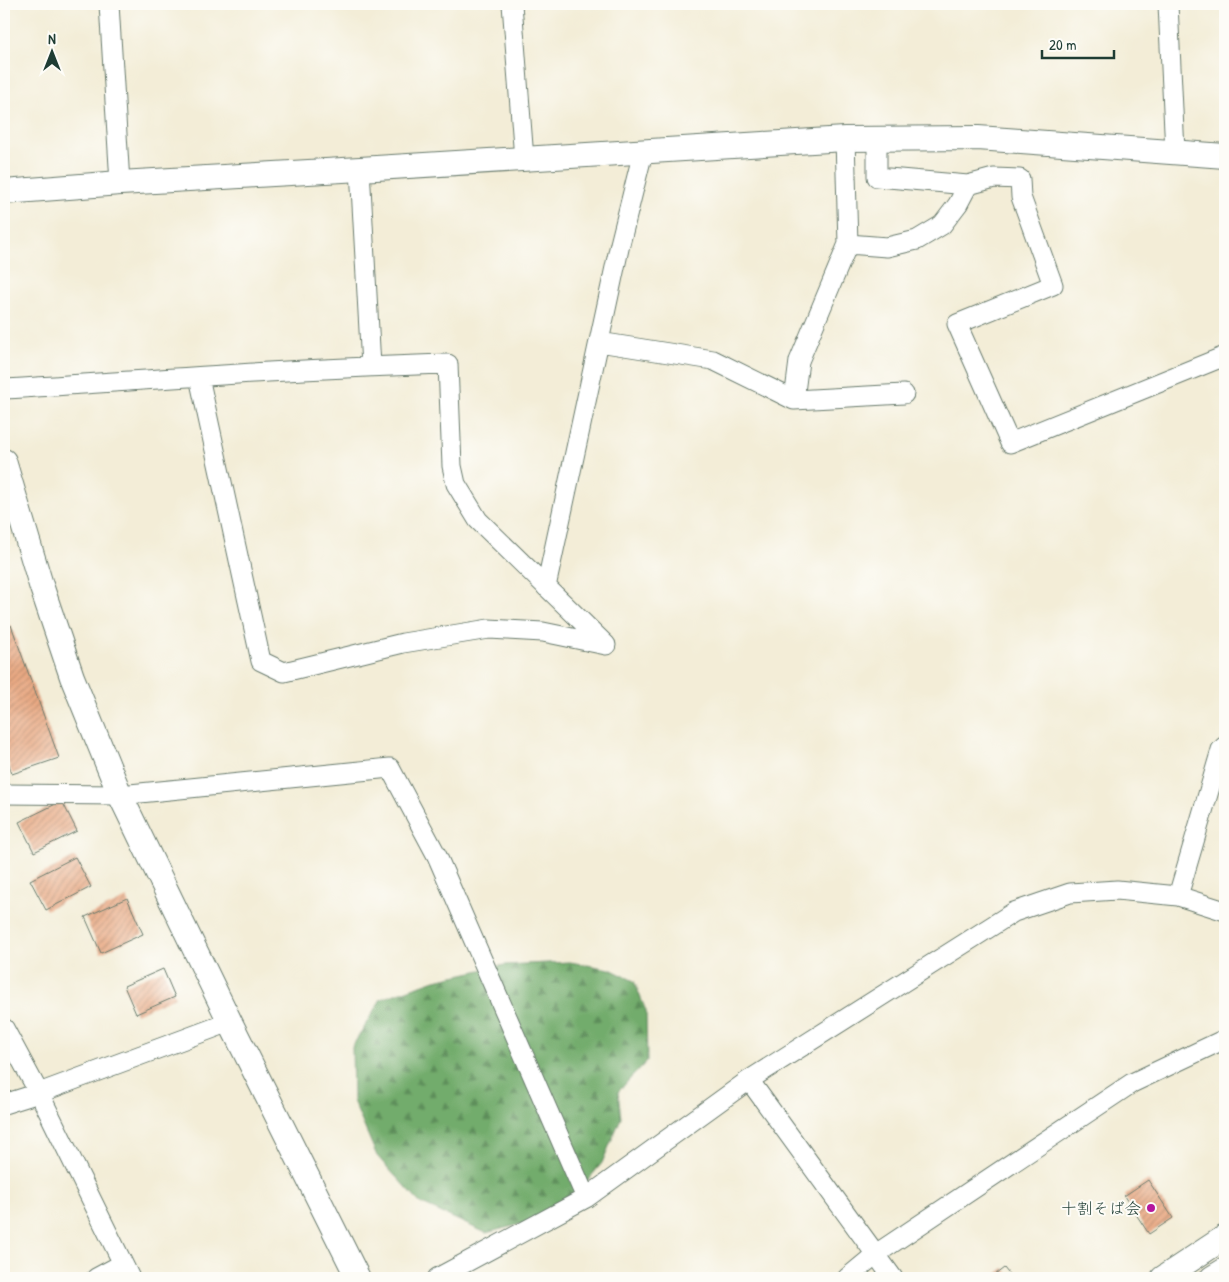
<svg xmlns="http://www.w3.org/2000/svg" width="1229" height="1282" font-family="'Patrick Hand','Klee One',sans-serif">
  <style>
    .forest { fill: url(#forest-firs); stroke: #487450 }
    .building { fill: url(#building-hatch) }
    .lines { fill: none; stroke-linecap: round; stroke-linejoin: round }
    .minor-casing { stroke: #697b6d; stroke-width: 21 }
    .tertiary-casing { stroke: #697b6d; stroke-width: 26 }
    .minor { stroke: #fff; stroke-width: 19 }
    .tertiary { stroke: #fff; stroke-width: 24 }
    .poi-dot { fill: #b5179e; stroke: #fdfcf7; stroke-width: 2 }
    .labels { text-anchor: middle; dominant-baseline: central; stroke-width: 4; stroke-linejoin: round; paint-order: stroke }
    .poi-label { font-size: 16px; fill: #1f3d34; stroke: #fdfcf7; text-anchor: end }
  </style>
  <defs>
    <pattern id="forest-firs" width="22" height="20" patternUnits="userSpaceOnUse" patternTransform="scale(1.25)"><rect width="22" height="20" fill="#72ac6c"/><path d="M5 1l3.5 6h-7zM16 11l3.5 6h-7z" fill="#5d8d5a"/></pattern>
    <pattern id="building-hatch" width="6" height="6" patternUnits="userSpaceOnUse" patternTransform="scale(1.25)"><rect width="6" height="6" fill="#e9a983"/><path d="M-1 1l2-2M0 6l6-6M5 7l2-2" fill="none" stroke="#bc8b6c"/></pattern>
  </defs>
  <rect width="100%" height="100%" fill="#fdfcf7"/>
  <filter id="ink" filterUnits="userSpaceOnUse"><feTurbulence type="fractalNoise" baseFrequency=".02" numOctaves="2"/><feDisplacementMap in="SourceGraphic" scale="10" xChannelSelector="R" yChannelSelector="G"/><feConvolveMatrix kernelMatrix="1 2 1 2 8 2 1 2 1" color-interpolation-filters="sRGB"/></filter>
  <filter id="wash" filterUnits="userSpaceOnUse"><feTurbulence type="fractalNoise" baseFrequency=".0096" numOctaves="4" result="noise"/><feDisplacementMap in="SourceGraphic" scale="20" xChannelSelector="R" yChannelSelector="G"/><feGaussianBlur stdDeviation="1.12" result="paint"/><feColorMatrix in="noise" values="0 0 0 0 0 0 0 0 0 0 0 0 0 0 0 0 0 1.4 0 .05"/><feComposite in="paint" operator="in"/></filter>
  <g filter="url(#wash)">
    <rect width="100%" height="100%" fill="#f3edd7"/>
    <path class="forest" d="M 570,962 L 610,969 L 634,981 L 646,1011 L 647,1061 L 628,1081 L 618,1092 L 621,1118 L 602,1163 L 560,1214 L 486,1233 L 420,1203 L 377,1156 L 353,1101 L 352,1047 L 381,999 L 435,980 L 504,965 Z"/>
    <g id="blocks">
      <path class="building" d="M 11,625 L 59,758 L 12,774 L 4,750 L 4,627 Z
        M 62,801 L 77,831 L 34,852 L 19,822 Z
        M 75,857 L 91,887 L 46,910 L 30,880 Z
        M 127,898 L 143,934 L 101,953 L 85,917 Z
        M 163,969 L 175,997 L 136,1014 L 124,986 Z
        M 1148,1180 L 1173,1218 L 1149,1234 L 1124,1196 Z
        M 1004,1268 L 1012,1278 L 991,1278 Z"/>
    </g>
  </g>
  <g filter="url(#ink)">
    <use href="#blocks" fill-opacity="0" stroke="#697b6d" stroke-width="1"/>
    <g class="lines">
      <defs>
        <path id="minor" d="M 109,4 L 120,183
          M 512,4 L 524,159
          M 1168,4 L 1175,152
          M 877,139 L 877,177 L 968,185 L 994,178 L 1020,179 L 1021,197 L 1053,285 L 957,324 L 1010,443 L 1225,356
          M 360,169 L 371,366
          M 848,244 L 887,247 L 917,240 L 942,225 L 958,204 L 968,185
          M 599,342 L 713,360 L 794,400 L 904,394
          M 4,389 C 152,380 299,368 448,364 L 452,466 L 456,484 L 478,520 L 606,645 L 543,632 L 489,629 L 403,643 L 284,672 L 261,661 L 199,377
          M 794,400 L 799,361 L 848,244 L 845,139
          M 546,587 L 620,244 L 643,152
          M 4,794 L 120,795 L 390,768 L 437,856 L 586,1198
          M 1178,896 L 1221,750 L 1225,746
          M 4,1028 L 39,1093 L 130,1278
          M 749,1080 L 893,1278
          M 4,1104 L 39,1093 L 230,1022
          M 96,1278 L 122,1264
          M 437,1278 L 586,1198 L 749,1080 L 1014,912 L 1070,893 L 1117,890 L 1178,896 L 1225,911
          M 847,1278 L 876,1254 L 1132,1083 L 1225,1039"/>
        <path id="tertiary" d="M 4,192 L 120,183 L 360,169 L 845,139 L 978,138 L 1225,156
          M 4,461 L 41,585 L 72,677 L 120,795 L 230,1022 L 358,1278
          M 1163,1278 L 1225,1237
          M 1212,1278 L 1225,1270"/>
      </defs>
      <use href="#minor" class="minor-casing"/>
      <use href="#tertiary" class="tertiary-casing"/>
      <use href="#minor" class="minor"/>
      <use href="#tertiary" class="tertiary"/>
    </g>
  </g>
  <circle class="poi-dot" cx="1151" cy="1208" r="5"/>
  <g class="labels">
    <g class="poi-label">
      <text x="1141" y="1208">十割そば会</text>
    </g>
  </g>
  <rect width="1229" height="1282" fill="none" stroke="#fdfcf7" stroke-width="20"/>
  <g transform="translate(52 52)" stroke="#fdfcf7" stroke-width="4" paint-order="stroke">
  <path d="M0-4L9 19L0 12L-9 19Z" fill="#1f3d34"/>
  <text y="-8" font-size="14" font-weight="bold" text-anchor="middle" fill="#1f3d34">N</text>
  </g>
  <path d="M1042 50v8h72v-8" fill="none" stroke="#1f3d34" stroke-width="2.5"/>
  <text x="1049" y="50" font-size="15" fill="#1f3d34" stroke="#fdfcf7" stroke-width="4" paint-order="stroke">20 m</text>
</svg>
